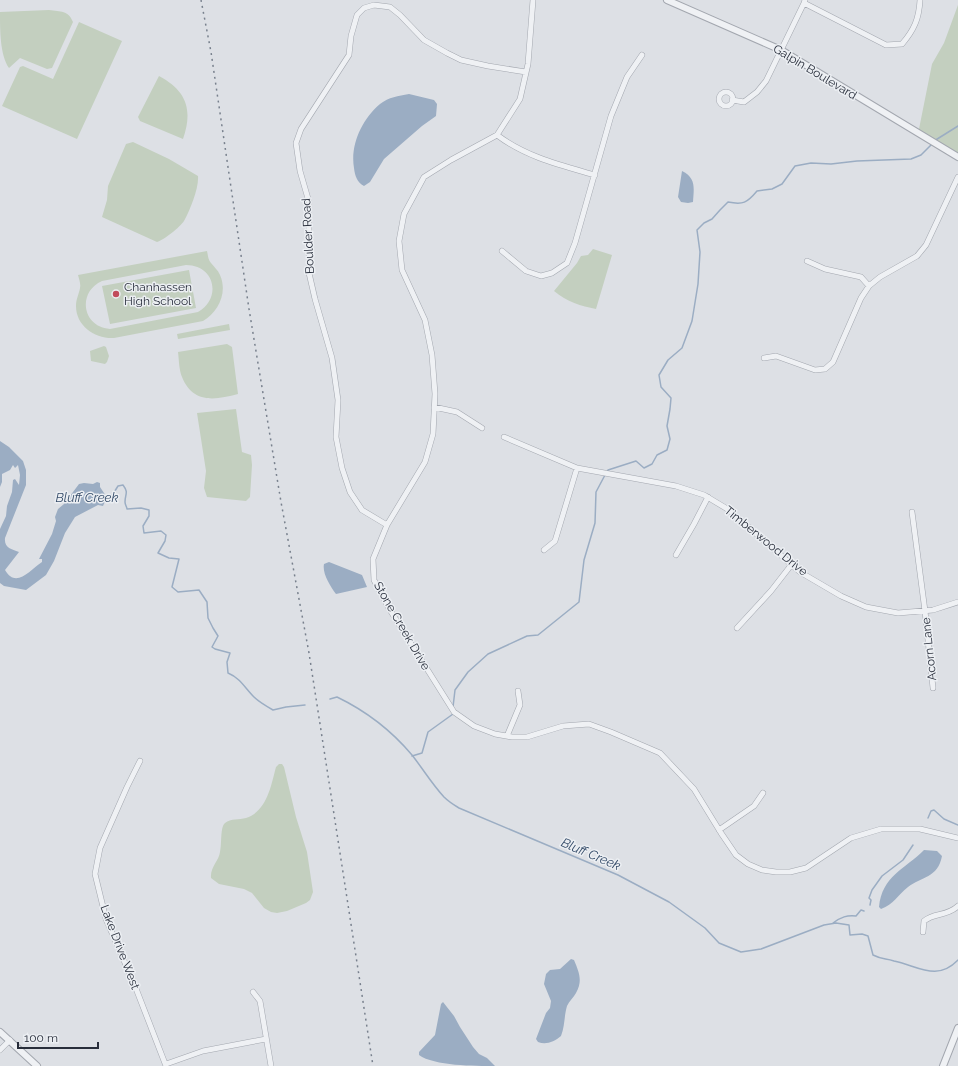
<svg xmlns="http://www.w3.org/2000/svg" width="958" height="1066" font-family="Raleway,sans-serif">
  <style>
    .green { fill: #c3cfbf; fill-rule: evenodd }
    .water { fill: #9badc3 }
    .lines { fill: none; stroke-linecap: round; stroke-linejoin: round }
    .stream { stroke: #9badc3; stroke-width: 1.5 }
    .minor-casing { stroke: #a3a7af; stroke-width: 6 }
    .tertiary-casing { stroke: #a3a7af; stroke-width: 8 }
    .minor { stroke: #eff1f4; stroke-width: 5 }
    .tertiary { stroke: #eff1f4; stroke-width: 6 }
    .rail { stroke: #78808d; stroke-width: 1.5; stroke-dasharray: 2 4; stroke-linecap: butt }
    .poi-dot { fill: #c14b5b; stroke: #eceff3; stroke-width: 1.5 }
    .labels { text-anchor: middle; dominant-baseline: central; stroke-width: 3; stroke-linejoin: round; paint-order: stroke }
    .street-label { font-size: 12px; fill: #282e3b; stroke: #eceff3 }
    .poi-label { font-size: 12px; fill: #282e3b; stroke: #eceff3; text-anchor: start }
    .water-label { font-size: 13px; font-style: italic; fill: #364d6a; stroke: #eceff3 }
  </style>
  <rect width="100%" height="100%" fill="#dde0e5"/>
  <path class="green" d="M 958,5 L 958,157 L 918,134 L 932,64 L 944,43 Z
    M 49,10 C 61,12 68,10 73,22 L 52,68 L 47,69 L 20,58 L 9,68 C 0,55 0,30 0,12 Z
    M 79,22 L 122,41 L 77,139 L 2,106 L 20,67 L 23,66 L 53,79 Z
    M 159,76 C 187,91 193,110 183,139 L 140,121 L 138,117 Z
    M 133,142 L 169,159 L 198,176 C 199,188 190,210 184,221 C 180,227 164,240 157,242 L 102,217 L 107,200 L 108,186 L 126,144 Z
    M 593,249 L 612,255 L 596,309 C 581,306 567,302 554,291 L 577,263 L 581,256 L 588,255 Z
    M 207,251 C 208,255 208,260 211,263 C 214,267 218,270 220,275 C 228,293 218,312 203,321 L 114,338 C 95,339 76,326 76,306 C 76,299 79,294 80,288 C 81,284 79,279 78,275 ZM 186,265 C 215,265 222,298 198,312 L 110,329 C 82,327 77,292 102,281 Z
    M 189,270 L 196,308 L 110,324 L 102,286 Z
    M 229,324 L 230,330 L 178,339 L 177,334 Z
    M 227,344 L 232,347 L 238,394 C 215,400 193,404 182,377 C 179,370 179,360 178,352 Z
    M 104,346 L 106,347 L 109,356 L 107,362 L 105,364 L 91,361 L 90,351 Z
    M 236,409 L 242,452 L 251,455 L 252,465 L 250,497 L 246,501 L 207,497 L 204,488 L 206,471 L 197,413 Z
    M 279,764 L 282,764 L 284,767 L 296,817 L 307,852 L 313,892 L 310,900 L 306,903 L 287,911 L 277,913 L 271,912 L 264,908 L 252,893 L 244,889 L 219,884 L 211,878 C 210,867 219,861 220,852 C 222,844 220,827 225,823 C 231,818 239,820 246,818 C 267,811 271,786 276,767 Z"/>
  <path class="water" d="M 409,94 L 434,100 L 437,104 L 436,116 L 422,126 L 384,159 L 370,182 L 364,186 C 357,182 355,176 354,168 C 350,145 362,119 380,104 C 389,97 398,96 409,94 Z
    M 682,171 C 696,178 694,187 693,202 L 688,203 L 681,202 L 678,197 Z
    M 0,441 L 9,447 L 23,461 L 26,470 L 26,485 L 5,538 C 4,548 11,549 19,552 L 5,570 C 16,589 30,570 42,562 L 42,559 L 39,559 L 52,534 L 56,521 L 55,517 L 58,509 L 64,504 L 79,484 L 84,483 L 93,484 L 97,482 L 100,483 L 100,487 L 106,496 L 111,496 L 106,499 L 103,506 L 98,505 L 75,517 L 65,533 L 54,561 L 46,575 L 26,590 L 4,586 L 0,583 L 0,529 L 6,516 L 7,506 L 12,492 L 13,480 L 15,479 L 19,485 L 20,475 L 18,465 L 15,468 L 13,465 L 10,470 L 2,474 L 2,482 L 0,487 Z
    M 329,562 L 362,575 L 367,587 L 336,594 C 330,586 322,573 324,564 Z
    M 924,850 L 937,851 L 942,856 C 938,878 921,877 908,887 C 897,896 894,904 881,909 L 879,907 C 882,876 905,869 924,850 Z
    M 571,959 L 574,960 C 579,972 583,981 576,993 C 574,997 569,1001 567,1006 C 564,1016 565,1026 561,1036 C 554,1042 546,1045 538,1042 L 536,1039 L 546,1013 L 550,1008 L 551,1001 L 544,984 L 546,974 L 550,970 L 560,969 Z
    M 443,1002 L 454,1016 L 460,1027 L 473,1047 L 479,1054 L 487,1058 L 495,1066 C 475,1066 434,1066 419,1055 L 419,1052 L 435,1035 L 441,1004 Z"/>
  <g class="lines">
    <path class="stream" d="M 934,141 L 958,126
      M 607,472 L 608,470 L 636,461 L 644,468 L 652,464 L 657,455 L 667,450 L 670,439 L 667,426 L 670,409 L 671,398 L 661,387 L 659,375 L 668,360 L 682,348 L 692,321 L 698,284 L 700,252 L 697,230 L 704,223 L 712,219 L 720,210 L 728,202 C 743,205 747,203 757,191 L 772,189 L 782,184 L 795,166 L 811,163 L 831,164 L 857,161 L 911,159 L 921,155 L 932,144
      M 110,496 L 113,494 L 118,486 L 123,485 C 129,493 125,494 125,502 C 125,505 127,507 127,509 L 141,508 L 149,510 L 149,516 L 143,526 L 144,533 L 161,531 L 166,535 L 165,541 L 158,553 L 169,558 L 179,559 L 172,587 L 178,592 L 199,590 L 207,602 L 208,618 L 213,628 L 218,636 L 212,647 L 215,649 L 230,653 L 227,662 L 228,673 C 240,678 245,688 254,697 C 259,702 266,706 273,710 L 286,707 L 305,705
      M 330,699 L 337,697 C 366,711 391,730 412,755 C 423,769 432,784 444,797 C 448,801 454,805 459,808 L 618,875 L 669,902 L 705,928 L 719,943 L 741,952 L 761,949 L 824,925 L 836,923 L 849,925 L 850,935 L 862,934 L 868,936 L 873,955 C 883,960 885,958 894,961 C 918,966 937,982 958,960
      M 453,707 L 455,690 L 468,672 L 488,654 L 527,636 L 538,635 L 579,602 L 584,560 L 595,523 L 596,492 L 605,475
      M 412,756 L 422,753 L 428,732 L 453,714 L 453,713
      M 928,818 L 931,811 L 934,810 L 944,819 L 958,825
      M 870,905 L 871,900 L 869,898 L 872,890 L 882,876 L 903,860 L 913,845
      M 833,923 C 841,917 847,915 856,916 L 861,910 L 864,911"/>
    <defs>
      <path id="minor" d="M 533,0 L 528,64 L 520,99 L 497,135 L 451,160 L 424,177 L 404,214 L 399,241 L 402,270 L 425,320 L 432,355 L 435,394 L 433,434 L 425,462 L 387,525 L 373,559 L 374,580 L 390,610 L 454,712 L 474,726 L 495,734 L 512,737 L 527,737 L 563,726 L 589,724 L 611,732 L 660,753 L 694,789 L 721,833 L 736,855 L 748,864 L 762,870 L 776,872 L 790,872 L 806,868 L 851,838 L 881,829 L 920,829 L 958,838
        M 805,0 L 804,3 L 886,45 L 902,44 C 914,30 919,19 920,0
        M719 99a7 7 0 1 1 14 0a7 7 0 1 1-14 0Z
        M 732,100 L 744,102 L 757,92 L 766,81 L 804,3
        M 497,135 C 526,157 560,165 595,175
        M 502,251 L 526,271 L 541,276 L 552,273 L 567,263 L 575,243 L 611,116 L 627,77 L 642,55
        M 807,261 L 825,269 L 861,277 L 869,286
        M 764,358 L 776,356 L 815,370 L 825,369 L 833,362 L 861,298 L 869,286 L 880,277 L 917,256 L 926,245 L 958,177
        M 434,407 L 457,412 L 482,428
        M 504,437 L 577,468 L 676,486 L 704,495 L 729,510 L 800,572 L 841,596 L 866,607 L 898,613 L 933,610 L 958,602
        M 912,512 L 925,611 L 933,688
        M 387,525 L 362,510 L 350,492 L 342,468 L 336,437 L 338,400 L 332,358 L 315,299 L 309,273 L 309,202 L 300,171 L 296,143 L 301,129 L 349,55 L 351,36 L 357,15 L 364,8 L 374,5 L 390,7 L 400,15 L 424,40 L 447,53 L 461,60 L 488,66 L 526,72
        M 544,550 L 555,541 L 577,468
        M 676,555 L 694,524 L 708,497
        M 737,628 L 771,591 L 792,564
        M 507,736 L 520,705 L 518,691
        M 140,761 L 127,787 L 100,848 L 95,874 L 106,919 L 135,986 L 166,1066
        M 719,830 L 754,806 L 763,793
        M 923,932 L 924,921 C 935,912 946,917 958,906
        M 253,992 L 260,1001 L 271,1066
        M 0,1050 L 10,1040
        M 166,1064 L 203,1051 L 266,1039"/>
      <path id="tertiary" d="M 667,0 L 781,50 L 958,157
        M 0,1032 L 37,1066
        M 943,1066 L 958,1028"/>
    </defs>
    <use href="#minor" class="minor-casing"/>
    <use href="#tertiary" class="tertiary-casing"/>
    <use href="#minor" class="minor"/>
    <use href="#tertiary" class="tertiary"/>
    <path class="rail" d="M 201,0 L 211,52 L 249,309 L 281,502 L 309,653 L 373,1066"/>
  </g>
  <circle class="poi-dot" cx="116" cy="294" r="4"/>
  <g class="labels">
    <g class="street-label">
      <text transform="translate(815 72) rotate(31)">Galpin Boulevard</text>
      <text transform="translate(308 236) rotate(-93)">Boulder Road</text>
      <text transform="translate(766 541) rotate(39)">Timberwood Drive</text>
      <text transform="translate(402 626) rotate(60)">Stone Creek Drive</text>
      <text transform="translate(929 649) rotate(-96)">Acorn Lane</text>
      <text transform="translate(120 947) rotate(69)">Lake Drive West</text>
    </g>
    <g class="poi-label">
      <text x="124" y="287">Chanhassen<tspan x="124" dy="14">High School</tspan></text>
    </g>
    <g class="water-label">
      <text x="87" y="497">Bluff Creek</text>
      <text transform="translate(591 854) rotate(23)">Bluff Creek</text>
    </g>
  </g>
  <path d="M18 1042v6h80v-6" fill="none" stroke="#282e3b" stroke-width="2"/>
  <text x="24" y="1042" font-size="12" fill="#282e3b" stroke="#eceff3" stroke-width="3" paint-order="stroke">100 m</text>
</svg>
